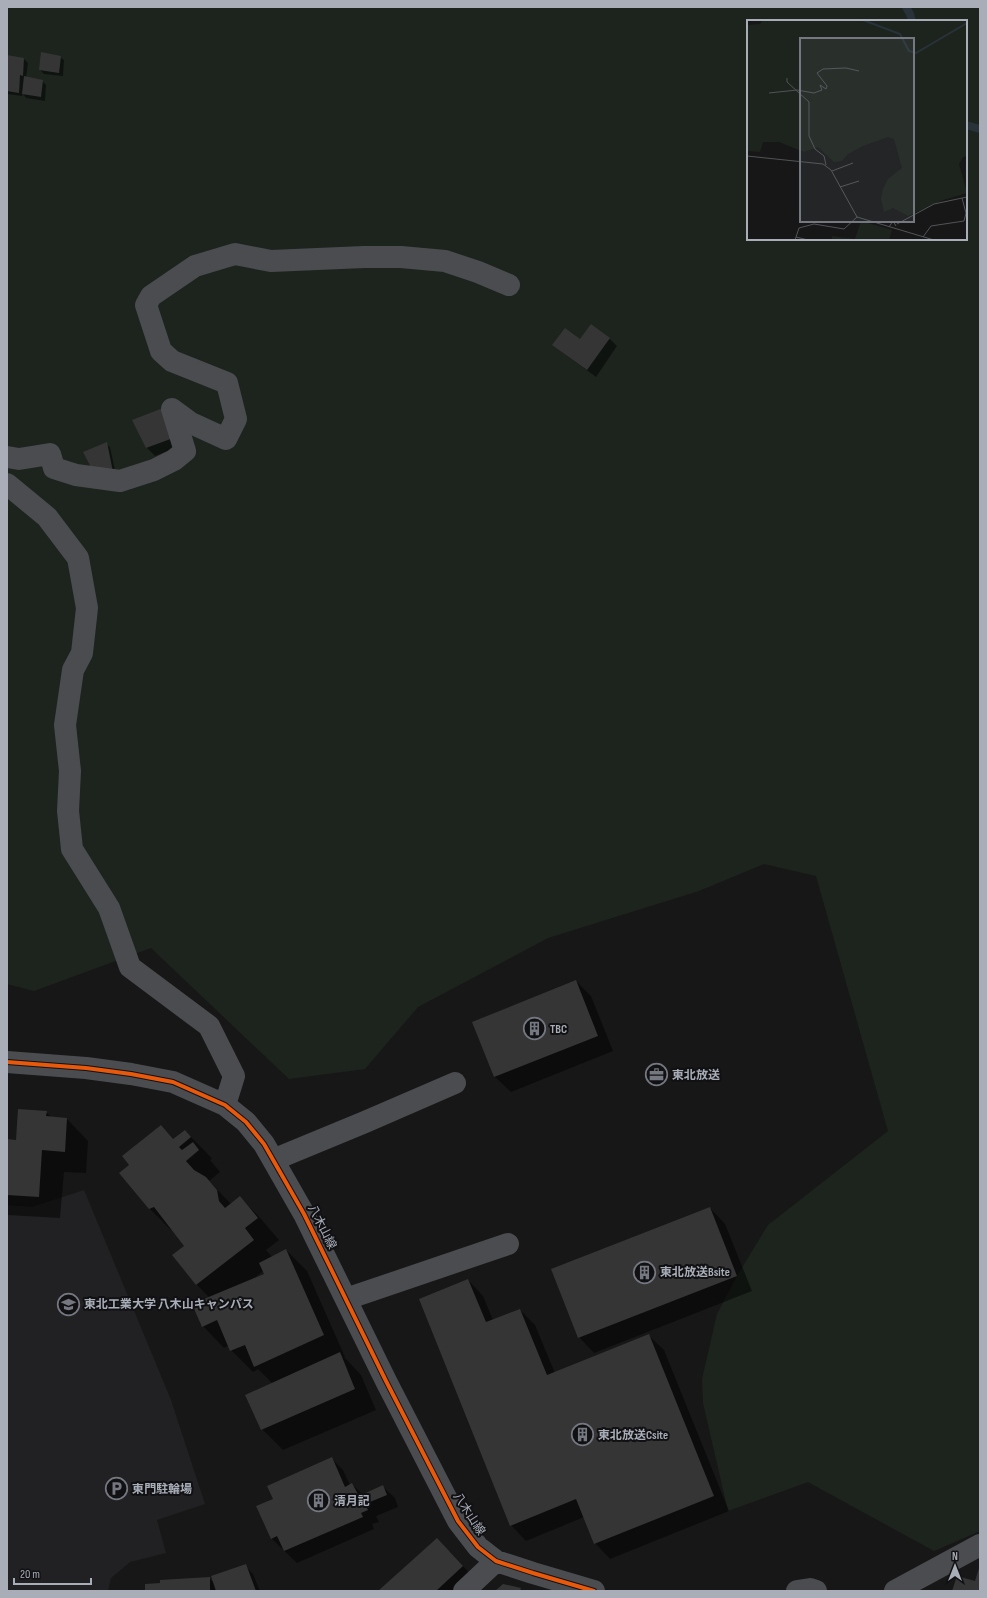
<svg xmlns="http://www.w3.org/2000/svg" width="987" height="1598" font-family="'Sofia Sans Condensed','Noto Sans JP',sans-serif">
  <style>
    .built { fill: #212123 }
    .green { fill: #1d241e; fill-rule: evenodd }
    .shadow { fill: #0007; fill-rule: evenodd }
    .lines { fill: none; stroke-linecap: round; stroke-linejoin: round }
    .stream { stroke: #2a3239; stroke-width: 8 }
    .building { fill: #353536 }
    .minor { stroke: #4b4c50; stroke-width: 22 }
    .cycleway-casing { stroke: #111113; stroke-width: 6 }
    .cycleway { stroke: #e8590c; stroke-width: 4 }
    .labels { text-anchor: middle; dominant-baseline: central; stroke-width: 4; stroke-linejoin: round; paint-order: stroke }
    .poi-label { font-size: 12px; font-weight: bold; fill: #a8adb8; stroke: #111113; text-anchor: start }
    .street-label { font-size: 12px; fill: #a8adb8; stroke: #111113 }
    .inset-river { fill: none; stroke: #2a3239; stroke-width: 2 }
    .inset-road { fill: none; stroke: #515357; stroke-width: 1 }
    .view { fill: #757880; fill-opacity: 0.15; stroke: #757880; stroke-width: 2 }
    .inset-edge { fill: none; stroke: #a8adb8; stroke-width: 2 }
  </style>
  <rect width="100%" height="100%" fill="#171717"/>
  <path class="built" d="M 84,1190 L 171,1400 L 205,1504 L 157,1520 L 166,1553 L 130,1562 L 111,1578 L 108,1591 L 7,1591 L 7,1205 L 32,1207 Z"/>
  <path class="green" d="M 7,7 L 980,7 L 980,1531 L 934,1551 L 808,1482 L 728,1511 L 703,1403 L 702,1379 L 717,1314 L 737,1276 L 768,1225 L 888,1131 L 816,876 L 764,864 L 699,891 L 548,938 L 418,1007 L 365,1069 L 289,1079 L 151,948 L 34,991 L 7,984 ZM 748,21 L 966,21 L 966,239 L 748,239 Z"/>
  <path class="shadow" d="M 7,56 L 24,59 L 28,63 L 26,78 L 42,81 L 46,85 L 45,101 L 26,98 L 23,94 L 22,96 L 7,94 Z
    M 60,57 L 64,60 L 63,76 L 44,74 L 40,70 Z
    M 610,339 L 617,346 L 596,377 L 562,352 L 554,344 L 581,340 Z
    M 134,421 L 183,445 L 155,456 L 147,448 Z
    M 106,444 L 110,447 L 116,475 L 97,477 Z
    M 576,981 L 591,996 L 613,1051 L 511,1092 L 495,1077 L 473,1022 Z
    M 46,1112 L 52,1118 L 67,1119 L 88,1141 L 86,1173 L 64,1172 L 60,1218 L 7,1215 L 7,1140 L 17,1141 Z
    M 160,1126 L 174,1140 L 185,1131 L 206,1152 L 212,1159 L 210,1160 L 220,1172 L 209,1181 L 231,1204 L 240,1197 L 261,1219 L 279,1240 L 266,1250 L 272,1257 L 286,1250 L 307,1271 L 345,1357 L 344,1357 L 361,1375 L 376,1410 L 283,1450 L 262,1429 L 273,1384 L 258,1369 L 253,1372 L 231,1350 L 229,1345 L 224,1348 L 203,1326 L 210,1298 L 197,1285 L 173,1255 L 185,1246 L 172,1230 L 171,1230 L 150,1209 L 131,1165 ZM 263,1271 L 265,1275 L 253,1279 Z
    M 710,1208 L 725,1224 L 752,1291 L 594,1353 L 579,1337 Z
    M 468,1280 L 483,1296 L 493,1320 L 520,1310 L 535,1325 L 555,1373 L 648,1335 L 664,1350 L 729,1511 L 610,1559 L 595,1543 L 584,1517 L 526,1541 L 511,1525 Z
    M 331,1458 L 343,1470 L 350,1485 L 352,1484 L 363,1495 L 383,1487 L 395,1498 L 398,1507 L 376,1516 L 379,1522 L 372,1524 L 374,1529 L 297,1563 L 271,1538 L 274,1499 Z
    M 449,1551 L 474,1578 L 460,1591 L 379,1591 Z
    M 245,1566 L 253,1574 L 260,1591 L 146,1591 L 209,1578 L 215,1584 Z"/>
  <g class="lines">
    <path class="stream" d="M 906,7 L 910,14 L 912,21
      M 966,125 L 980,129"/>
  </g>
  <path class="building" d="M 41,52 L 61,56 L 59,73 L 39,70 Z
    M 7,55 L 24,58 L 23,76 L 20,75 L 19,93 L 7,91 Z
    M 24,76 L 43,80 L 41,97 L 22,94 Z
    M 591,324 L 610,338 L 587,370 L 552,345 L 565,328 L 580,339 Z
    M 163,408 L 176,437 L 146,448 L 132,420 Z
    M 107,442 L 113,472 L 96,477 L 83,452 Z
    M 576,980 L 598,1036 L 494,1077 L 472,1022 Z
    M 18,1109 L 47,1111 L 46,1116 L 67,1118 L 65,1152 L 42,1150 L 39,1197 L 7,1195 L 7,1139 L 16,1140 Z
    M 161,1125 L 173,1139 L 185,1130 L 191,1137 L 179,1147 L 182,1150 L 193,1142 L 199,1150 L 186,1161 L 194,1170 L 206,1177 L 217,1190 L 219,1201 L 225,1208 L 240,1196 L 258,1218 L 245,1228 L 254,1240 L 196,1285 L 172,1255 L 184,1246 L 154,1207 L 149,1209 L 119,1173 L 129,1165 L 122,1156 Z
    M 710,1207 L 737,1276 L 578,1338 L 551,1269 Z
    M 286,1249 L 324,1335 L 254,1367 L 245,1345 L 230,1351 L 217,1320 L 202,1327 L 192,1304 L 264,1274 L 259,1263 Z
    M 468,1279 L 486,1322 L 520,1309 L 547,1375 L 649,1334 L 714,1496 L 594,1544 L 576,1499 L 510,1526 L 419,1299 Z
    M 340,1352 L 355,1389 L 261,1430 L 245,1395 Z
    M 332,1457 L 345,1487 L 352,1483 L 359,1496 L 383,1485 L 387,1495 L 365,1504 L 368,1510 L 361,1513 L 363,1517 L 284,1551 L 277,1536 L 271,1539 L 256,1506 L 273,1499 L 267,1486 Z
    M 437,1538 L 463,1566 L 436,1591 L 378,1591 Z
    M 246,1564 L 256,1591 L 216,1591 L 211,1576 Z
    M 980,1565 L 980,1591 L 952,1591 L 957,1576 L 975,1581 Z
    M 210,1577 L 210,1591 L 145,1591 L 145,1584 L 160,1583 L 160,1580 Z
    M 503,1584 L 521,1588 L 520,1591 L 495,1591 Z"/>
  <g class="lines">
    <path class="minor" d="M 7,457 L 19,459 L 50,454 L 54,468 L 76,475 L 120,481 L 154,470 L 174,460 L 185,451 L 172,409 L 191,423 L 226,439 L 236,419 L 227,383 L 172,361 L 161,351 L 146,305 L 151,296 L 195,266 L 235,254 L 271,261 L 364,257 L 401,257 L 445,261 L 478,272 L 509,285
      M 7,484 L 47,517 L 78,558 L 87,608 L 82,653 L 73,670 L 65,725 L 70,771 L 68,811 L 72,849 L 109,908 L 130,967 L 209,1026 L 234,1076 L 225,1105
      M 7,1062 L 86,1068 L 131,1074 L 173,1082 L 225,1105 L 246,1122 L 264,1144 L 304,1214 L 386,1381 L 458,1521 L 478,1547 L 496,1561 L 533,1573 L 594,1591
      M 273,1160 L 365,1122 L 455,1083
      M 346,1299 L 508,1244
      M 464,1591 L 496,1561
      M 797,1591 L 810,1589 L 816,1591
      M 895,1591 L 980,1545"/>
    <defs>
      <path id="cycleway" d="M 7,1062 L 86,1068 L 131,1074 L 173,1082 L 225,1105 L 246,1122 L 264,1144 L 304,1214 L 386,1381 L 458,1521 L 478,1547 L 496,1561 L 533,1573 L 594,1591"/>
    </defs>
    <use href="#cycleway" class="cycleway-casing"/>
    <use href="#cycleway" class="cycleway"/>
  </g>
  <defs>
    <symbol id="building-ring" viewBox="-11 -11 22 22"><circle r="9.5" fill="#111113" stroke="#757880" stroke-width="1.5"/><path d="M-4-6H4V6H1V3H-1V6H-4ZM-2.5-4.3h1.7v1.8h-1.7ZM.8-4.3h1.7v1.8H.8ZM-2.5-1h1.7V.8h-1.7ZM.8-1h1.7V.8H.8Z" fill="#757880"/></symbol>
    <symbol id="office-ring" viewBox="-11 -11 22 22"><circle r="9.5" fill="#111113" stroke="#757880" stroke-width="1.5"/><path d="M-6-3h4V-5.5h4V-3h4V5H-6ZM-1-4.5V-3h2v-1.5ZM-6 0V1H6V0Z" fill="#757880"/></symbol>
    <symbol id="university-ring" viewBox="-11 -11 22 22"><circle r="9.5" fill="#111113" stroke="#757880" stroke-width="1.5"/><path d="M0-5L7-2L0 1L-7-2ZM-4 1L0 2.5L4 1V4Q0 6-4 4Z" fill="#757880"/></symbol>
    <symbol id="parking-ring" viewBox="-11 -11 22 22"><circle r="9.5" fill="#111113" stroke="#757880" stroke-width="1.5"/><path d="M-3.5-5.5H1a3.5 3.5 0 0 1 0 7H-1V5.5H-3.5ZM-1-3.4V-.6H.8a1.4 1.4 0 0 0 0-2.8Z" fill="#757880"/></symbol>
  </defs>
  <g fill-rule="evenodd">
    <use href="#building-ring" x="522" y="1016" width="25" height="25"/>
    <use href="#office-ring" x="644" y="1062" width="25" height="25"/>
    <use href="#building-ring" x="632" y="1260" width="25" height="25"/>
    <use href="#university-ring" x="56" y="1292" width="25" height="25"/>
    <use href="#building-ring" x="570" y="1422" width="25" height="25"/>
    <use href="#parking-ring" x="104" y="1476" width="25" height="25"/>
    <use href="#building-ring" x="306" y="1488" width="25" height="25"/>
  </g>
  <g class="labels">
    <g class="poi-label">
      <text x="550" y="1029">TBC</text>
      <text x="672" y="1075">東北放送</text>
      <text x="660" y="1272">東北放送Bsite</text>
      <text x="84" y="1304">東北工業大学 八木山キャンパス</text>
      <text x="598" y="1435">東北放送Csite</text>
      <text x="132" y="1489">東門駐輪場</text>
      <text x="334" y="1501">清月記</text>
    </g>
    <g class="street-label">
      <text transform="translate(322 1227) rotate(63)">八木山線</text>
      <text transform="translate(469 1514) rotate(57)">八木山線</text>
    </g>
  </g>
  <g transform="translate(747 20)">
    <rect width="220" height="220" fill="#171717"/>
    <path d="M 16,0 L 220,0 L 220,136 L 216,137 L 212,144 L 220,173 L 196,180 L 161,196 L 146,188 L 137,192 L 134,179 L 136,169 L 141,159 L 155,148 L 147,119 L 141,117 L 116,126 L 101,134 L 95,141 L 87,142 L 71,127 L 57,132 L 32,122 L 16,122 L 13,132 L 0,131 L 0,5 L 13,4 ZM 114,201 L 145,210 L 142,220 L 85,220 L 85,216 L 108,219 Z" fill="#1d241e"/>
    <path class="inset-river" d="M 116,0 L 153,14 L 162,31 L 169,33 L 220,3"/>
    <path class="inset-road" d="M 40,58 L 40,62 L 62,82 L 62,116 L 68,129 L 77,136 L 79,145M 22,73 L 50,70 L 67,73 L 75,70 L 73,65 L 79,69 L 80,66 L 70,53 L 76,49 L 99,48 L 112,51M 0,136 L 76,144 L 84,150 L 110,197 L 187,220M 85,151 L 106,143M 93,167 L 112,161M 150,204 L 187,184 L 220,177M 142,207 L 146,201 L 149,206M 49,217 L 61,220M 176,217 L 184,206 L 217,201 L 219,193 L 215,178M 48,220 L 52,208 L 67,204 L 97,209 L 110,197"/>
    <path class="view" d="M 53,18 L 167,18 L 167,202 L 53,202 Z"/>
    <rect width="220" height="220" class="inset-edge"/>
  </g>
  <rect width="987" height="1598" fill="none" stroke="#a8adb8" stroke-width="16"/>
  <g transform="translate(955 1566)" stroke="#111113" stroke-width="3" paint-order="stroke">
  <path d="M0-3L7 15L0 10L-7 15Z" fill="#a8adb8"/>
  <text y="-6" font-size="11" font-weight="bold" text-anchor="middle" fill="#a8adb8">N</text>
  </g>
  <path d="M14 1578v6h77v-6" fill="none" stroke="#a8adb8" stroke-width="2"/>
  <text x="20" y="1578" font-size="12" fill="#a8adb8" stroke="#111113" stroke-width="3" paint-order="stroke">20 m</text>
</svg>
